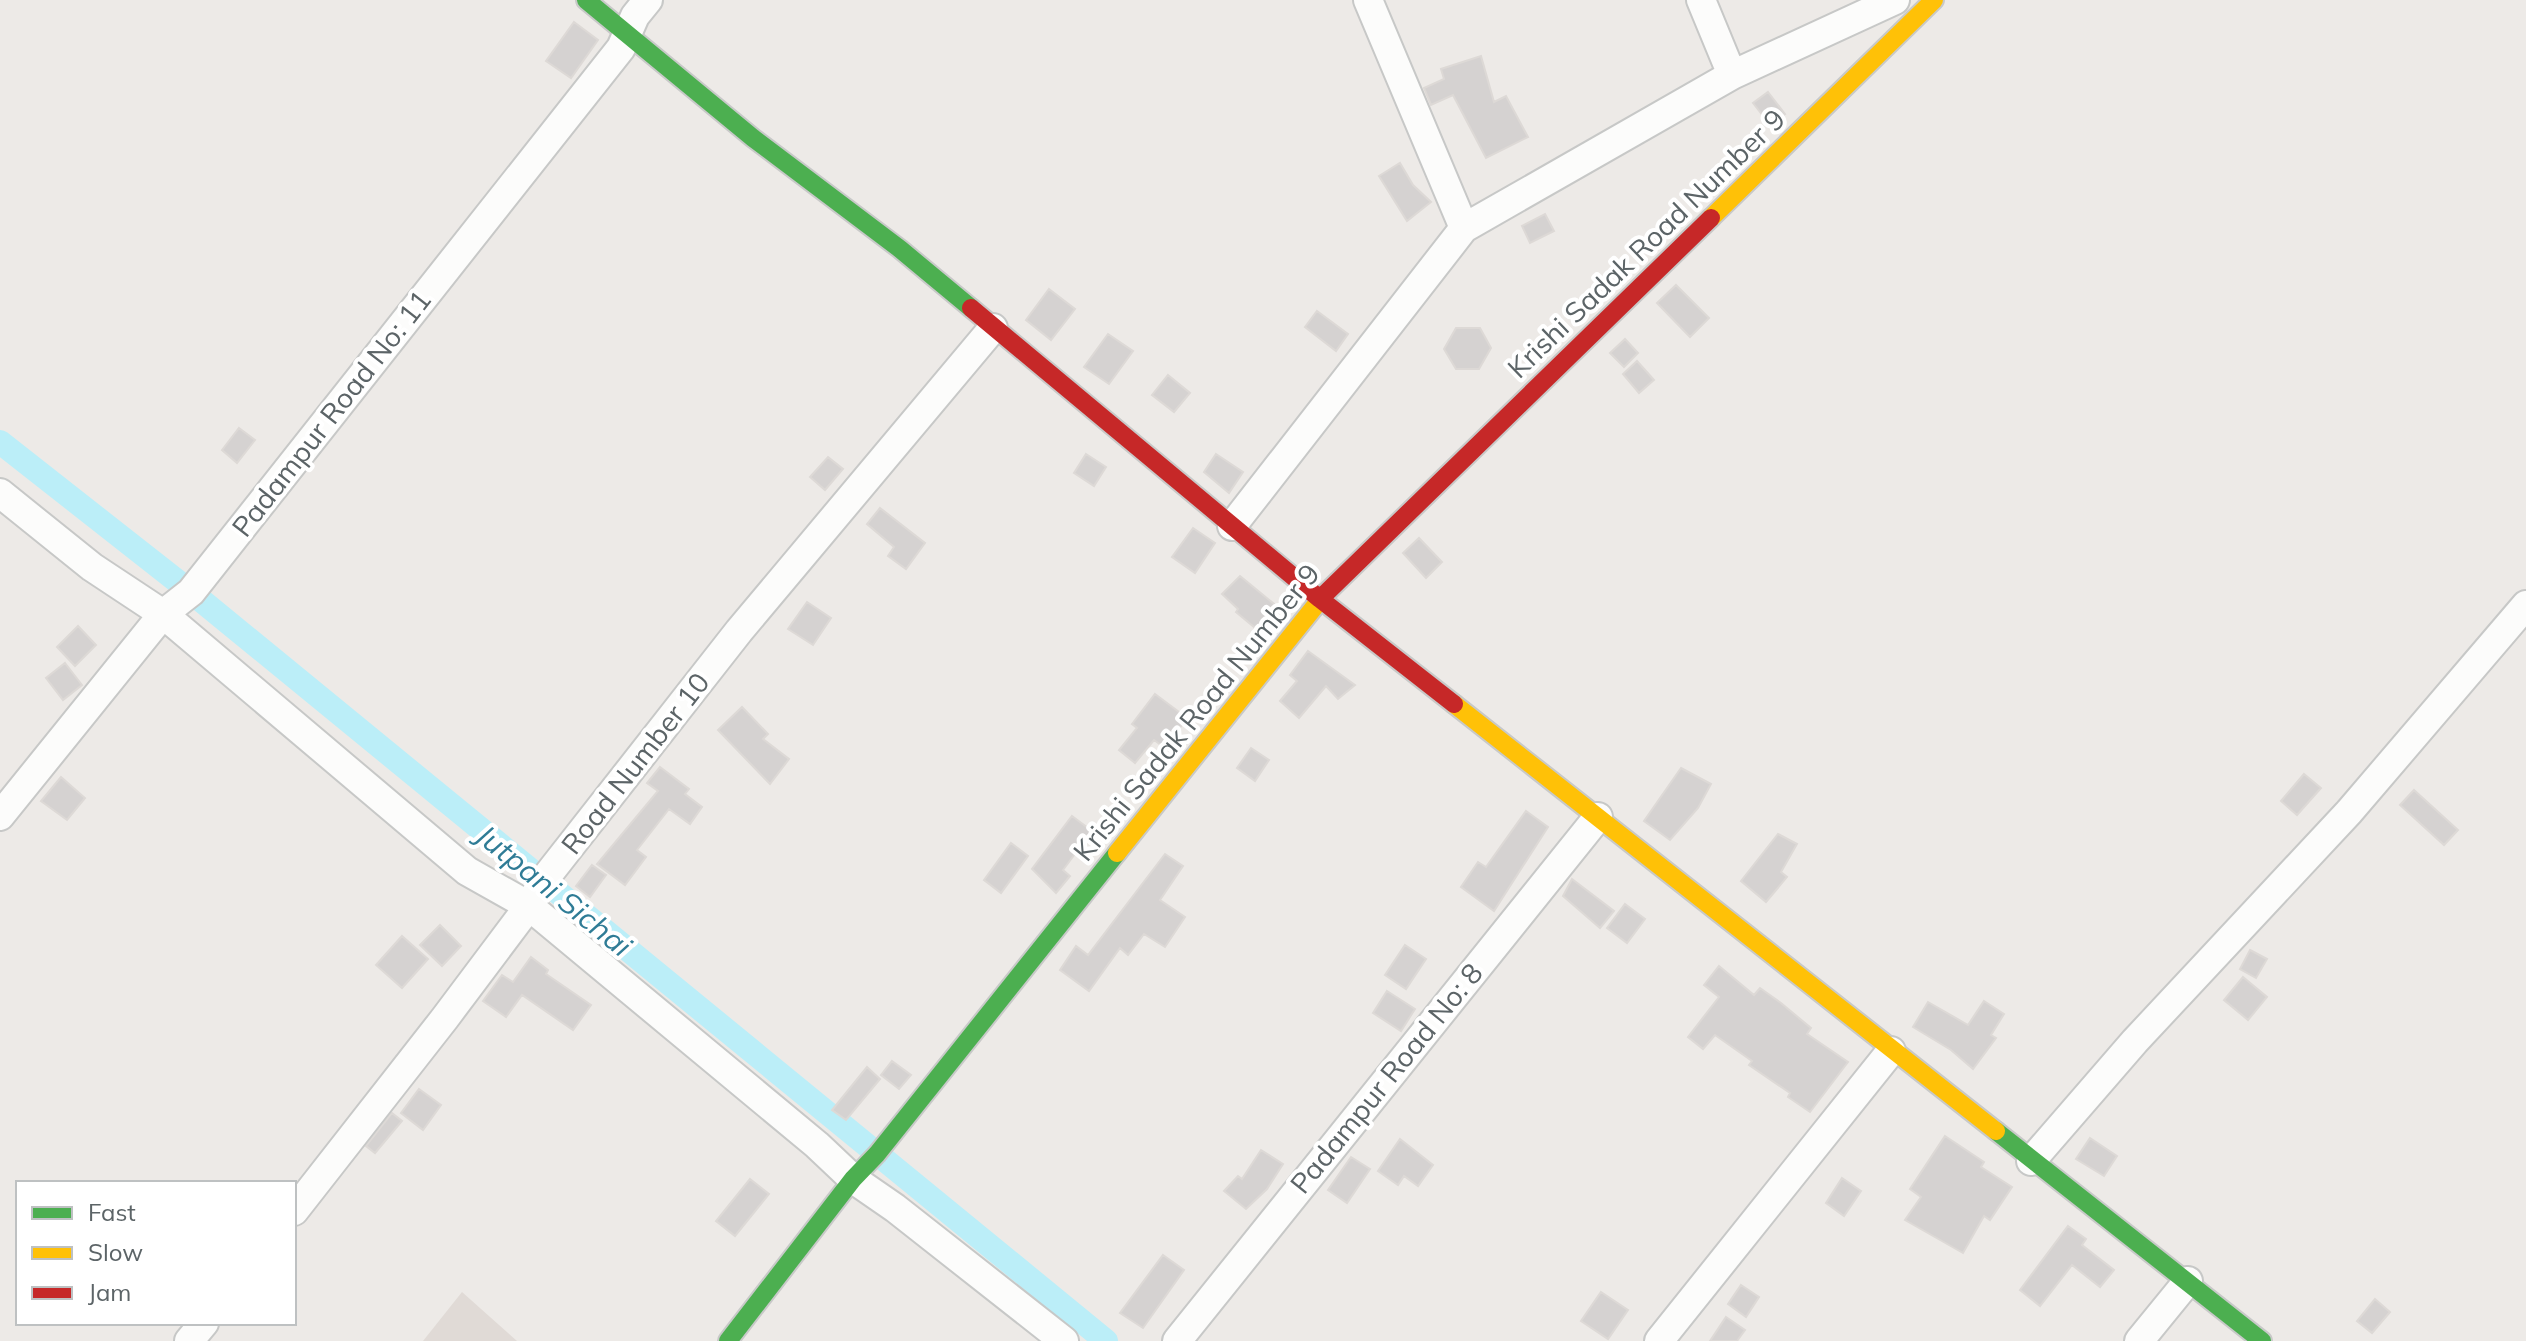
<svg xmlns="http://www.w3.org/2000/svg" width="2526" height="1341" font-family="Mulish,sans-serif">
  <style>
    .education { fill: #e0dad6 }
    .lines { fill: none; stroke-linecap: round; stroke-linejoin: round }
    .canal { stroke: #bbeef8; stroke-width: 24 }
    .building { fill: #d5d2d1; stroke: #ddd9d6; stroke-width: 2 }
    .street-casing { stroke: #c7c8c7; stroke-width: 32 }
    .fast-casing { stroke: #c8c9c8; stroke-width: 22 }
    .slow-casing { stroke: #c8c9c8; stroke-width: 22 }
    .jam-casing { stroke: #c8c9c8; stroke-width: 22 }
    .street { stroke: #fcfcfb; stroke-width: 28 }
    .fast { stroke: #4caf50; stroke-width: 18 }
    .slow { stroke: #ffc107; stroke-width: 18 }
    .jam { stroke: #c62828; stroke-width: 18 }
    .labels { text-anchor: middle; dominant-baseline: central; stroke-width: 8; stroke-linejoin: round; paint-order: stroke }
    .street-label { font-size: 28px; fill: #5c6467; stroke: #fff }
    .water-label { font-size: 30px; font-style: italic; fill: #2f7c96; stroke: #fff }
  </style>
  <rect width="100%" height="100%" fill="#edeae7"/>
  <path class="education" d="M 462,1292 L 517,1341 L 423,1341 Z"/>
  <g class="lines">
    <path class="canal" d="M 0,442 L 191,592 L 1106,1341"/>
  </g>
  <path class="building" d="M 574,22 L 598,40 L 571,78 L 546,61 Z
    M 1481,56 L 1494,102 L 1506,96 L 1528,137 L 1486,158 L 1453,95 L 1431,105 L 1424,88 L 1444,79 L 1441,69 Z
    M 1768,92 L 1785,114 L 1771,126 L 1753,103 Z
    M 1400,163 L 1413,185 L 1431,202 L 1407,221 L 1379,176 Z
    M 1545,214 L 1554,231 L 1530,243 L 1522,226 Z
    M 1676,285 L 1709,318 L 1690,337 L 1657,303 Z
    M 1049,289 L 1075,309 L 1051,340 L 1026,320 Z
    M 1317,311 L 1348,334 L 1336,351 L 1305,327 Z
    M 1456,328 L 1480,328 L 1491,348 L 1479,369 L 1456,369 L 1444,349 Z
    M 1108,334 L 1133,351 L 1109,384 L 1084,367 Z
    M 1625,339 L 1638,353 L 1624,367 L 1610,353 Z
    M 1637,361 L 1654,380 L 1639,393 L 1623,374 Z
    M 1168,375 L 1190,393 L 1174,412 L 1152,395 Z
    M 239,428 L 255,440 L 237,463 L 222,450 Z
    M 1086,454 L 1106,467 L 1094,486 L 1074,473 Z
    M 1216,454 L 1243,472 L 1229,493 L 1204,472 Z
    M 828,457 L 843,469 L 825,490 L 810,477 Z
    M 880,508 L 925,543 L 906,569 L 888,556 L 894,547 L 867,524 Z
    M 1193,528 L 1215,543 L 1195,573 L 1172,557 Z
    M 1419,538 L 1442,562 L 1426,578 L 1403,553 Z
    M 1240,576 L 1279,608 L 1260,632 L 1236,612 L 1238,609 L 1222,594 Z
    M 807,602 L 831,618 L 813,645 L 788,629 Z
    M 78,626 L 96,645 L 75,666 L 57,647 Z
    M 1308,651 L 1355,685 L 1338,699 L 1326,686 L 1299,718 L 1280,701 L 1297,681 L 1290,675 Z
    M 65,663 L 82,685 L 63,700 L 46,678 Z
    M 1155,694 L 1187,718 L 1165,748 L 1154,740 L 1135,763 L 1119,750 L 1137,728 L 1132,724 Z
    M 742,707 L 768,734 L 763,739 L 789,759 L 770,784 L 718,730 Z
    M 1251,748 L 1269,760 L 1255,781 L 1237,768 Z
    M 660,767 L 689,789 L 685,794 L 702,807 L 690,824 L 669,809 L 637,850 L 646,857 L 625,885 L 597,864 L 658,791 L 647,783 Z
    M 1681,768 L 1711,784 L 1698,808 L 1670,840 L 1644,821 Z
    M 2304,774 L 2321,788 L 2297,815 L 2281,801 Z
    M 61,777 L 85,798 L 67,820 L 41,801 Z
    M 2414,790 L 2458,830 L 2444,845 L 2400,805 Z
    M 1526,811 L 1548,827 L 1494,911 L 1461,887 L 1478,862 L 1486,867 Z
    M 1072,816 L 1092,831 L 1063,870 L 1070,876 L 1056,893 L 1032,869 Z
    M 1778,834 L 1797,844 L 1781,872 L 1787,877 L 1766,902 L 1741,881 Z
    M 1011,843 L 1028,856 L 1001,893 L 984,880 Z
    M 1165,854 L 1183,866 L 1160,900 L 1185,917 L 1165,947 L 1144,934 L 1128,955 L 1120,948 L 1089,991 L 1060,970 L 1076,946 L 1088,955 Z
    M 592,865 L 606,875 L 590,897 L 576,886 Z
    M 1572,879 L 1614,911 L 1600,928 L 1563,896 Z
    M 1625,904 L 1645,919 L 1627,943 L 1607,928 Z
    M 440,925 L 461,946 L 442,966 L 420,945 Z
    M 402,936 L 428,959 L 402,988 L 376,965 Z
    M 1405,945 L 1426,959 L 1406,989 L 1385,975 Z
    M 2250,950 L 2267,959 L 2256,978 L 2240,969 Z
    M 531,957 L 548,970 L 546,974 L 591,1005 L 573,1030 L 522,995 L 506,1017 L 483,1001 L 502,975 L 513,982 Z
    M 1719,966 L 1754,995 L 1760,988 L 1781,1003 L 1811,1028 L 1807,1034 L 1848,1062 L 1810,1112 L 1788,1097 L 1790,1093 L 1749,1065 L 1752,1061 L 1715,1035 L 1703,1049 L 1688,1037 L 1719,997 L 1704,985 Z
    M 2243,977 L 2267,997 L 2248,1020 L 2224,1000 Z
    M 1387,991 L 1415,1009 L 1401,1031 L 1373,1013 Z
    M 1984,1001 L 2004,1014 L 1991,1035 L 1996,1038 L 1973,1069 L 1951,1050 L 1913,1027 L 1928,1002 L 1968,1025 Z
    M 892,1061 L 911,1075 L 899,1089 L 881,1075 Z
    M 867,1067 L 880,1079 L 846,1120 L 832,1110 Z
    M 419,1089 L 441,1105 L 423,1130 L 401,1113 Z
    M 392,1113 L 402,1121 L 375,1153 L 366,1146 Z
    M 1945,1136 L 1984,1162 L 1981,1167 L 2012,1187 L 1990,1220 L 1984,1216 L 1963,1253 L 1905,1220 L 1921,1197 L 1910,1189 Z
    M 2090,1138 L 2117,1156 L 2104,1176 L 2076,1159 Z
    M 1400,1139 L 1433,1165 L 1418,1186 L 1404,1176 L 1398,1185 L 1378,1171 Z
    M 1261,1150 L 1283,1164 L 1267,1189 L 1246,1209 L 1224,1191 L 1238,1176 L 1242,1179 Z
    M 1351,1157 L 1370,1169 L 1347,1203 L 1328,1190 Z
    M 1842,1178 L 1861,1191 L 1844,1216 L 1826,1203 Z
    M 750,1179 L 769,1194 L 735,1236 L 716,1221 Z
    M 2068,1226 L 2086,1239 L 2082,1245 L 2114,1270 L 2100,1287 L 2072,1265 L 2040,1306 L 2020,1290 Z
    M 1163,1255 L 1184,1270 L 1143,1328 L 1120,1313 Z
    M 1741,1285 L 1759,1297 L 1746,1317 L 1728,1304 Z
    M 1601,1292 L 1628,1310 L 1608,1339 L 1581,1321 Z
    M 2375,1299 L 2390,1312 L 2372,1333 L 2357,1321 Z
    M 1726,1317 L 1745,1330 L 1737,1341 L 1710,1341 Z"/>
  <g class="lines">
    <defs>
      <path id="street" d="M 1368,0 L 1464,228
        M 1701,0 L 1732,75
        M 0,493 L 92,567 L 163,614 L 467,871 L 529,906 L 817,1145 L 853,1179 L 895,1208 L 1064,1341
        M 1232,526 L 1464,228 L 1732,75 L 1895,0
        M 0,816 L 163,614 L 191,592 L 621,48 L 635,16 L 648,0
        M 2031,1161 L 2135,1041 L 2349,812 L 2526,605
        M 294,1211 L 445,1018 L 529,906 L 543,881 L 739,631 L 993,328
        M 189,1341 L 204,1323
        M 1177,1341 L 1598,817
        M 1659,1341 L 1891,1051
        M 2139,1341 L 2188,1281"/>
      <path id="fast" d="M 586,0 L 753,138 L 900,249 L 971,308
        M 1996,1131 L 2262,1341
        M 728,1341 L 853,1179 L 877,1154 L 1117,853"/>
      <path id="slow" d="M 1711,218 L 1934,0
        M 1454,704 L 1996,1131
        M 1117,853 L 1324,595"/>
      <path id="jam" d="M 971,308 L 1320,599 L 1454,704
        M 1324,595 L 1711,218"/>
    </defs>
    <use href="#street" class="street-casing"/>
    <use href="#fast" class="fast-casing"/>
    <use href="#slow" class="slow-casing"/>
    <use href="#jam" class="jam-casing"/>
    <use href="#street" class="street"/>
    <use href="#fast" class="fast"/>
    <use href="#slow" class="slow"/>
    <use href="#jam" class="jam"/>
  </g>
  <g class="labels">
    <g class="street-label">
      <text transform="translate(1646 243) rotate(-44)">Krishi Sadak Road Number 9</text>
      <text transform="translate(331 413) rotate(-52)">Padampur Road No: 11</text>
      <text transform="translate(1196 712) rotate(-51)">Krishi Sadak Road Number 9</text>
      <text transform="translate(635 763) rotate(-52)">Road Number 10</text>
      <text transform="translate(1386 1078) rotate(-51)">Padampur Road No: 8</text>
    </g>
    <g class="water-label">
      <text transform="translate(554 890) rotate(39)">Jutpani Sichai</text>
    </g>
  </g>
  <rect x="16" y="1181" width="280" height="144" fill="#ffffff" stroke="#bec1c2" stroke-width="2"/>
  <rect x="32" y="1207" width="40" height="12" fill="#4caf50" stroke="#bec1c2" stroke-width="2"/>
  <text x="88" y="1221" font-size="24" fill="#5c6467">Fast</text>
  <rect x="32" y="1247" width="40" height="12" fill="#ffc107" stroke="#bec1c2" stroke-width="2"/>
  <text x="88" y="1261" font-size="24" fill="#5c6467">Slow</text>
  <rect x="32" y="1287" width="40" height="12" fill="#c62828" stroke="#bec1c2" stroke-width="2"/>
  <text x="88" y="1301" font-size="24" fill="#5c6467">Jam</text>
</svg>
